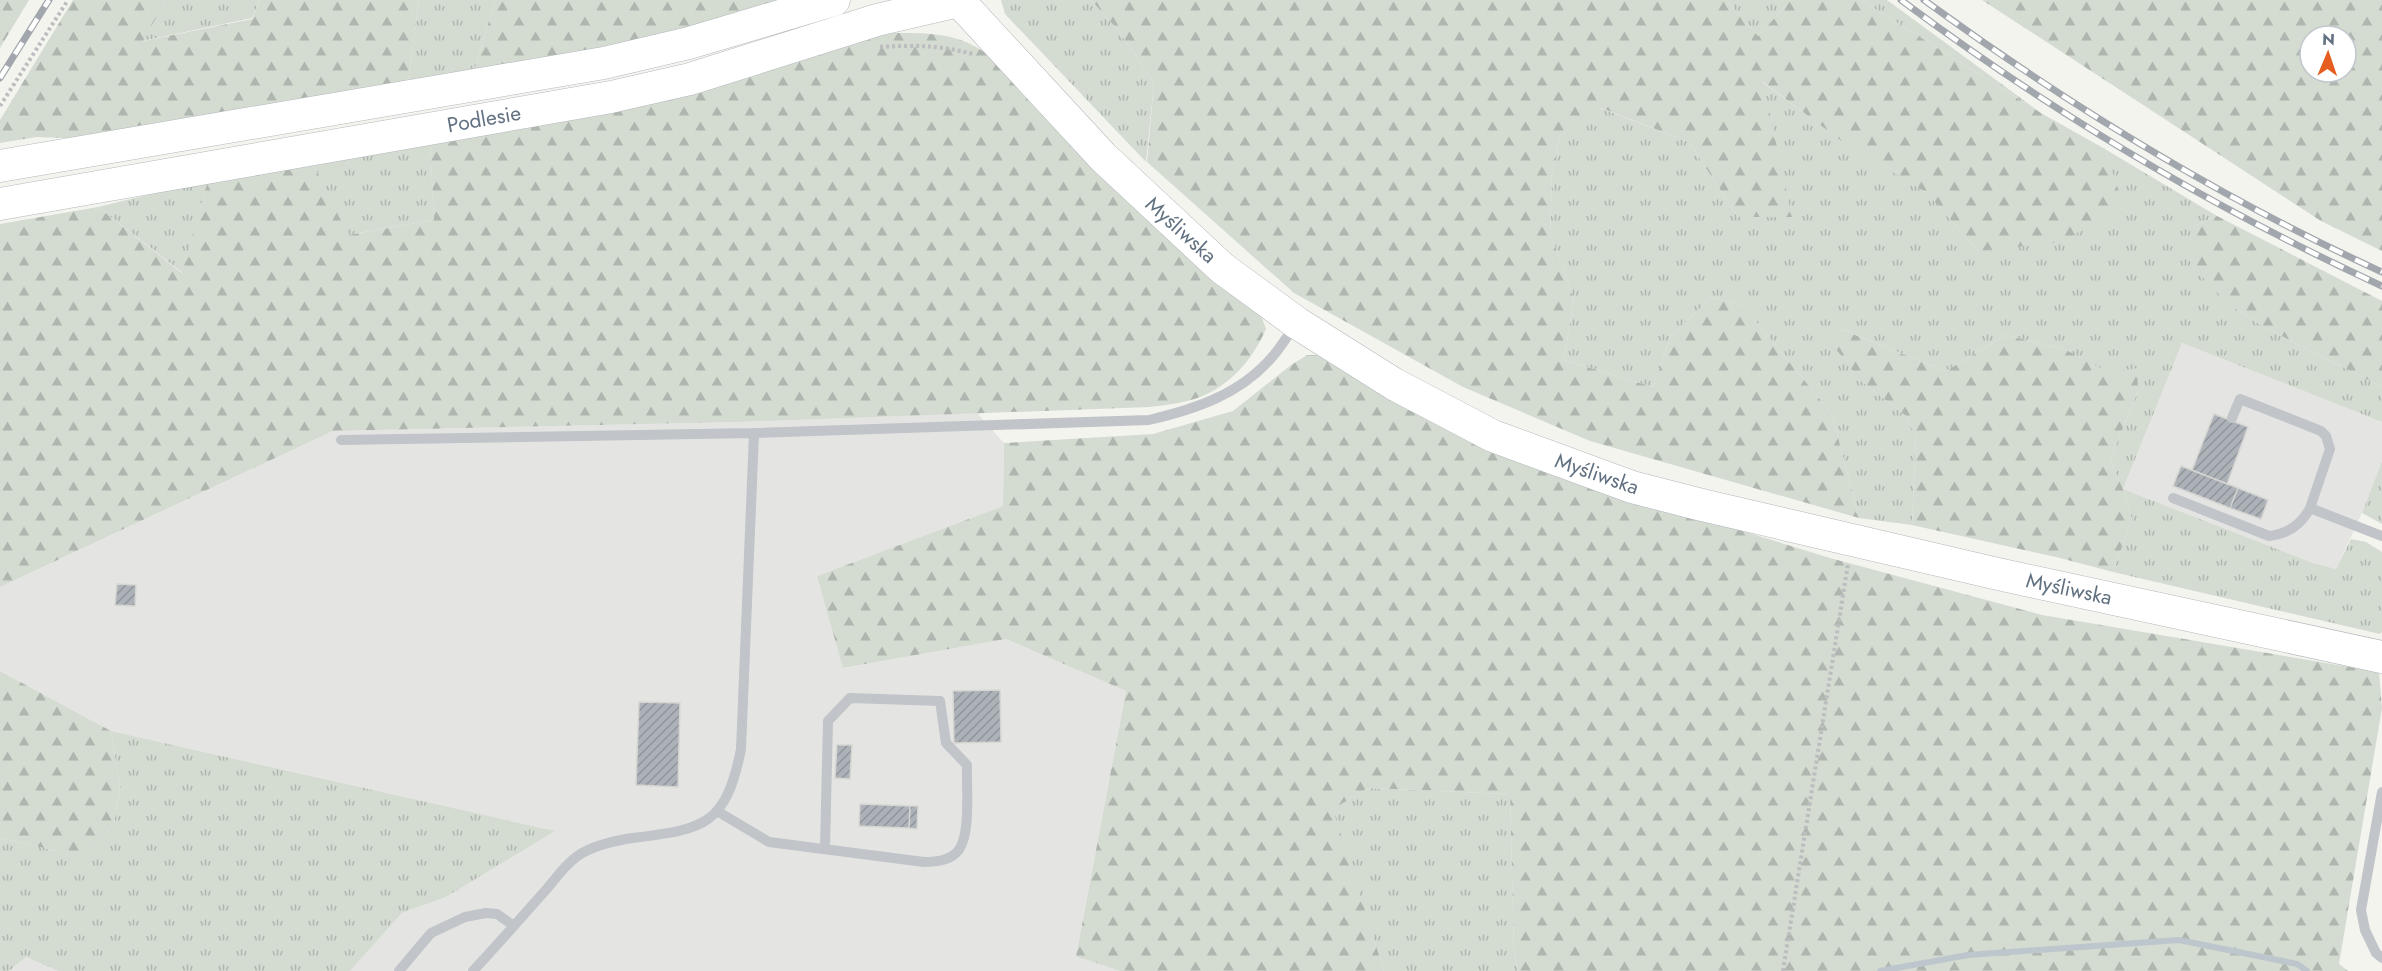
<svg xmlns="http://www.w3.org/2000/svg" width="2382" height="971" font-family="Jost,sans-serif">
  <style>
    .built { fill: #e4e5e3 }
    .grass { fill: url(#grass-tufts) }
    .forest { fill: url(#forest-firs); fill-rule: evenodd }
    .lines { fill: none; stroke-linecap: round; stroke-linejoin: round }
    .stream { stroke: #bcc6cc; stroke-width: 6 }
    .building { fill: url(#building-hatch); stroke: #d5d5d2; stroke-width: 1.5 }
    .secondary-casing { stroke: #b3b8bc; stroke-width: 33 }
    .path { stroke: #bbbdbf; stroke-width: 4; stroke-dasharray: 3 3; stroke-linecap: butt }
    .lane { stroke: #c1c4c8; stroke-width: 10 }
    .secondary { stroke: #fff; stroke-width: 32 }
    .rail-casing { stroke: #a1a7ad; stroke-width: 7 }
    .rail { stroke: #fff; stroke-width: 4.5; stroke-dasharray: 14; stroke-linecap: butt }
    .labels { text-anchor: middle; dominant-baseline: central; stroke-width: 6; stroke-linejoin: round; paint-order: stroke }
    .street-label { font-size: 21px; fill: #627181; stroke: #fff }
  </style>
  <defs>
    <pattern id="grass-tufts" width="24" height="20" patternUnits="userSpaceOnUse" patternTransform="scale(1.5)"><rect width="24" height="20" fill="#d4dbd1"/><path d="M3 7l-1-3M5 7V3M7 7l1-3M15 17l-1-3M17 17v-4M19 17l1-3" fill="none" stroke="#afb6af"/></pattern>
    <pattern id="forest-firs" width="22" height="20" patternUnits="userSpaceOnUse" patternTransform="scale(1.5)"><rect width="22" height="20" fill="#d4dbd1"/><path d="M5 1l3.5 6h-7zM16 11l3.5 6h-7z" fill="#afb6af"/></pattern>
    <pattern id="building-hatch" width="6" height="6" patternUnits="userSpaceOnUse" patternTransform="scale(1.5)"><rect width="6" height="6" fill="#acb2b8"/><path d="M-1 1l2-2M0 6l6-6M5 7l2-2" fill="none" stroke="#8f959b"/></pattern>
  </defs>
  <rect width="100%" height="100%" fill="#f4f4ef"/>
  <path class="built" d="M 2182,343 L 2382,422 L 2382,461 L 2362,513 L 2336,569 L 2313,563 L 2123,489 Z
    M 977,413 L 1004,443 L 1003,506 L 817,576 L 844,668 L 1006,639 L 1126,691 L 1076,955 L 1120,971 L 350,971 L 402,913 L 446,897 L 554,831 L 111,731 L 0,671 L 0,587 L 333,431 L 739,422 Z
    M 26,957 L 58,971 L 9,971 Z"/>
  <path class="grass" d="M 166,0 L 260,0 L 252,18 L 142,41 Z
    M 419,0 L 497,0 L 494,4 L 474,72 L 408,82 Z
    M 1001,0 L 1091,0 L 1118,30 L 1154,83 L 1146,162 L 1005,14 Z
    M 1726,0 L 1791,0 L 1758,36 Z
    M 1861,0 L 1887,0 L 2041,113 Z
    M 1762,82 L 1843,141 L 1927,193 L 1978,251 L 2123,208 L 2105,149 L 2217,216 L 2190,228 L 2227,303 L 2264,327 L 2382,387 L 2382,422 L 2182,343 L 2123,489 L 2313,563 L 2336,569 L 2351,539 L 2366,542 L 2382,552 L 2382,632 L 2380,634 L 2113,572 L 2132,519 L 2123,489 L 2110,460 L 2138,391 L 2066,350 L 2006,335 L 1946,371 L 1835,327 L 1860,380 L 1906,416 L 1916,437 L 1912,525 L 1859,518 L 1832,414 L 1742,305 L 1712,297 L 1671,336 L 1653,387 L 1564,360 L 1574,299 L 1550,232 L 1552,173 L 1560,135 L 1600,108 L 1689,142 L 1738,217 Z
    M 430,142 L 434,220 L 347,235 L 313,163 Z
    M 208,180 L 183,273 L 98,207 Z
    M 2382,461 L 2382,524 L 2362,513 Z
    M 111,731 L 555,831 L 446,897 L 402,913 L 350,971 L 58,971 L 26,957 L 9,971 L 0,971 L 0,838 L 57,851 L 90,851 L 114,824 L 120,788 Z
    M 1368,788 L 1510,794 L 1514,953 L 1518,971 L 1384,971 L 1332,809 Z"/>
  <path class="forest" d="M 0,0 L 29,0 L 0,48 Z
    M 73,0 L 166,0 L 143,41 L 252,19 L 260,0 L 419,0 L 408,82 L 93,139 L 36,137 L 0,143 L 0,120 Z
    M 497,0 L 792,0 L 718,24 L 474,72 L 494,4 Z
    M 1091,0 L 1726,0 L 1758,36 L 1791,0 L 1861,0 L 2041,113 L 2105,149 L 2124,207 L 2061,242 L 1978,251 L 1927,193 L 1843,142 L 1763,82 L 1792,217 L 1738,217 L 1689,142 L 1601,108 L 1560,135 L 1552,173 L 1550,232 L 1574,299 L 1564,360 L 1653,387 L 1671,336 L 1712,297 L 1742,305 L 1832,414 L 1859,518 L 1590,441 L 1463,387 L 1294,293 L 1147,162 L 1154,83 L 1118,30 Z
    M 1982,0 L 2382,0 L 2382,251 L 2321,221 ZM 2310,36 L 2346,36 L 2346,72 L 2310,72 Z
    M 892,33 C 921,33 950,32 976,47 C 991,56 1004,69 1017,80 L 1261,315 L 1266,329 C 1252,361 1227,390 1191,400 C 1178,404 1164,405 1150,407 L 739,422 L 333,431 L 0,587 L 0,224 L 98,207 L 182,273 L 208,180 L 313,163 L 348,235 L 434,220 L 430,142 Z
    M 2217,216 L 2382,301 L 2382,387 L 2264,327 L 2227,303 L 2190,264 L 2190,228 Z
    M 1835,327 L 1946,371 L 2006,335 L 2066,350 L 2110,373 L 2137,368 L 2138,391 L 2110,460 L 2123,489 L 2132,519 L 2113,572 L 2060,558 L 1912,525 L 1916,437 L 1906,416 L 1860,380 L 1832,344 Z
    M 1307,355 L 1324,355 L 1567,477 L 1830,558 L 2042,615 L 2379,672 L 2382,708 L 2339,964 L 2348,971 L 1518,971 L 1514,953 L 1510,794 L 1368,788 L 1333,809 L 1384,971 L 1120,971 L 1076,956 L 1126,691 L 1006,639 L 843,668 L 817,576 L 1003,506 L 1004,443 L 1153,434 L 1233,411 L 1291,365 Z
    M 0,671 L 111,731 L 120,788 L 114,824 L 90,851 L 57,851 L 0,838 Z"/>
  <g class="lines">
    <path class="stream" d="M 1880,971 L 1968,955 L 2179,940 L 2297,964 L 2307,971"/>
  </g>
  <path class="building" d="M 2214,414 L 2248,427 L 2227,484 L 2192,470 Z
    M 2181,466 L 2238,488 L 2230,508 L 2173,486 Z
    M 2238,488 L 2268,500 L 2261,519 L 2230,508 Z
    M 117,584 L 136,585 L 135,606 L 115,605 Z
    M 1000,690 L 1001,742 L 954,743 L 953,691 Z
    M 639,702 L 680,703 L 678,787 L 636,785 Z
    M 837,745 L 852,745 L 850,779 L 835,778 Z
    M 860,804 L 910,806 L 909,828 L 859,826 Z
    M 910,806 L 918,806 L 917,829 L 909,828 Z"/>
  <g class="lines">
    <defs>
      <path id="secondary" d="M 958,0 L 1103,157 L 1222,268 L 1297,323 L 1394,384 L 1493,436 L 1632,487 L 1702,505 L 1998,574 L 2382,657
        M 0,166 L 604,63 L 689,43 L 834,0
        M 0,204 L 611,97 L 690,79 L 877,20 L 959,1"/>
    </defs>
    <use href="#secondary" class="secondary-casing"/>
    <path class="path" d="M 880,47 C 916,45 938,45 973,54
      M 0,106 L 68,0
      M 1783,971 L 1848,564"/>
    <path class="lane" d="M 2232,418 L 2240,399 L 2321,431 L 2326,436 L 2330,449 L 2310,508
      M 341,440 L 754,433
      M 2173,498 L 2269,536 C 2288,534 2301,525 2310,508 L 2382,536
      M 2382,792 L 2361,910 L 2365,930 L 2376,953 L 2382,958
      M 717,811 L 769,842 L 924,862 C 935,862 948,861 956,853 C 972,839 966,786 967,765 L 946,743 L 940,701 L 850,698 L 828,721 L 825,849
      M 399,971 L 431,933 L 465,917 L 486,913 L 497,914 L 514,926
      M 473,971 C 497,945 521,918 544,892 C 554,881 563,867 575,858 C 588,847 610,842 626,839 C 701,829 725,830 741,749 L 754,433 L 1149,420 C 1196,409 1241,394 1273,356 C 1281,347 1287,336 1295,326"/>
    <use href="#secondary" class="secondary"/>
    <defs>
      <path id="rail" d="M 1901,0 C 2051,112 2213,208 2382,286
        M 1924,0 C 2068,105 2220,198 2382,272
        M 0,78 L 49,0"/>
    </defs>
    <use href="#rail" class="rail-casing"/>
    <use href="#rail" class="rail"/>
  </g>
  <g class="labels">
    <g class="street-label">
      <text transform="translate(484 119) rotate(-10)">Podlesie</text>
      <text transform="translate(1181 230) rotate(42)">Myśliwska</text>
      <text transform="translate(1597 474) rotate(19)">Myśliwska</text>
      <text transform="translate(2069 589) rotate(12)">Myśliwska</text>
    </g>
  </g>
  <g transform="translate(2328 54) rotate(2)"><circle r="28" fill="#ffffff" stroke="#c0c6cd" stroke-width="1.5"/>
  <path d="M0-4.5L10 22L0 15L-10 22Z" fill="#e55d1f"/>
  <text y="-9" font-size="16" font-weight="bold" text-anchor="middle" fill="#627181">N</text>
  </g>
</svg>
